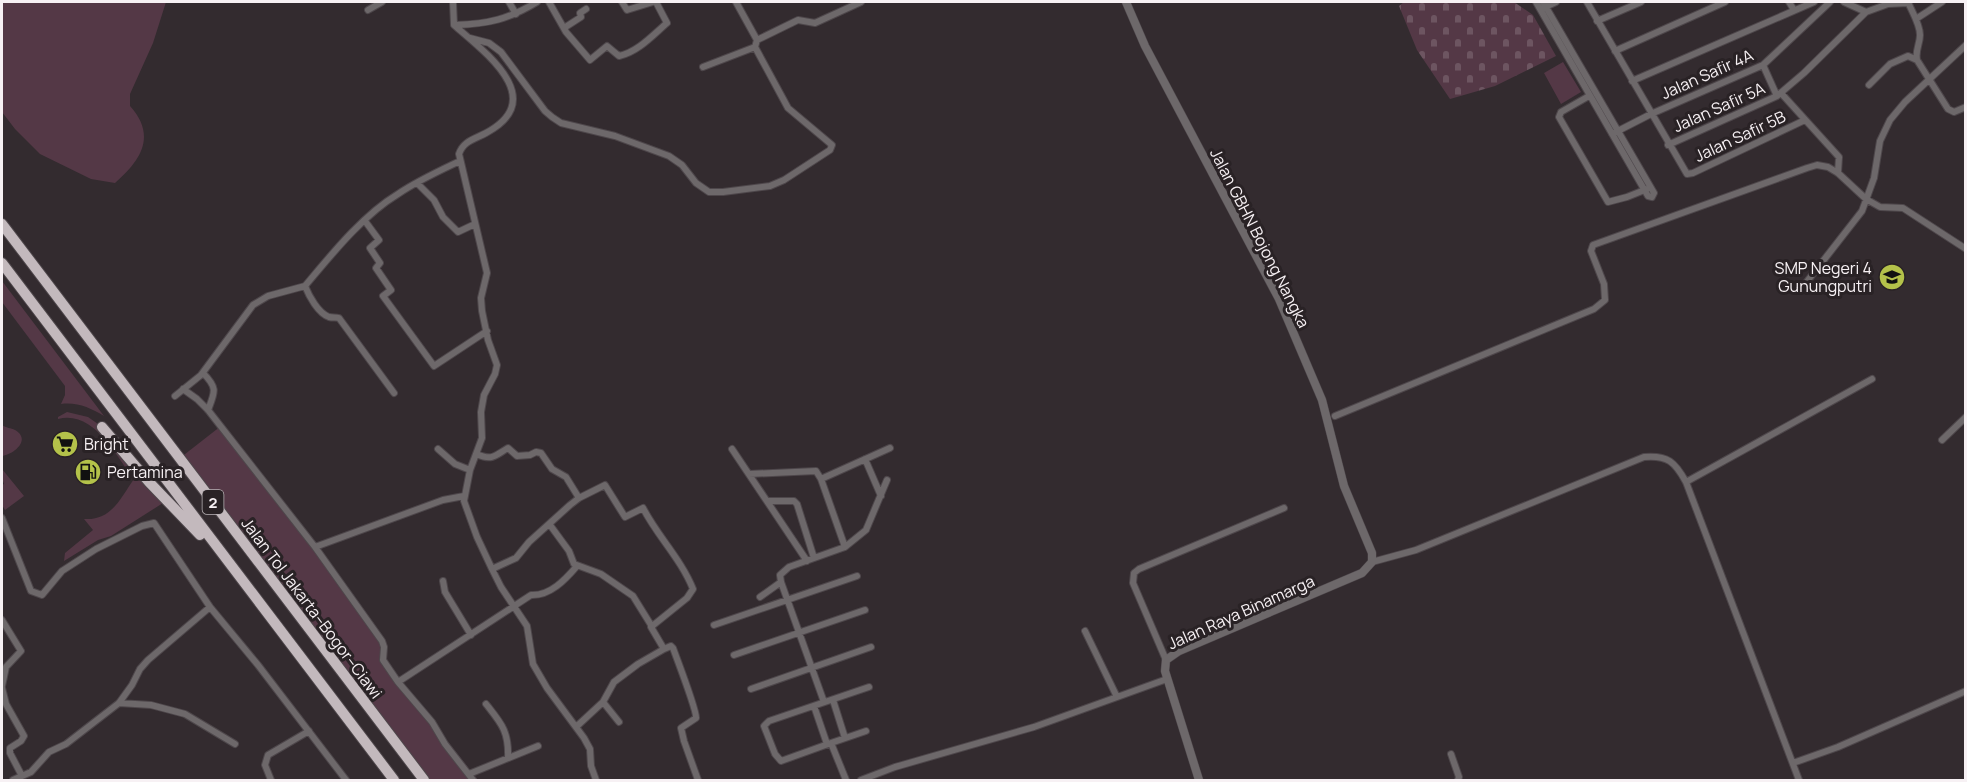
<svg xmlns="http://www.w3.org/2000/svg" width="1967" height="782" font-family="Manrope,sans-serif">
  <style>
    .green { fill: #543846 }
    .cemetery { fill: url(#cemetery-stones) }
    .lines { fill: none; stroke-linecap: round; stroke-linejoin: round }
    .minor-casing { stroke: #4e474b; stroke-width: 8 }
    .tertiary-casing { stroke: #4e474b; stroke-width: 9 }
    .motorway-casing { stroke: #4e474b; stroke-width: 12 }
    .minor { stroke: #6d686a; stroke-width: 6 }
    .tertiary { stroke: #6d686a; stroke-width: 8 }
    .motorway { stroke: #c3b9bd; stroke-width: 10 }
    .labels { text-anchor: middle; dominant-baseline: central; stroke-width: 6; stroke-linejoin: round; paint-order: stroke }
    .shield { fill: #292225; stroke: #b9b3b6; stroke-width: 1.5 }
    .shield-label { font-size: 15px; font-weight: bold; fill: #f7f1f4 }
    .street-label { font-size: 16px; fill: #f7f1f4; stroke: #292225 }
    .poi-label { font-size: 16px; fill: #f7f1f4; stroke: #292225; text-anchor: start }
  </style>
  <defs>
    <pattern id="cemetery-stones" width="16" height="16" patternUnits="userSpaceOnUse" patternTransform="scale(1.5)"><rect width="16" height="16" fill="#543846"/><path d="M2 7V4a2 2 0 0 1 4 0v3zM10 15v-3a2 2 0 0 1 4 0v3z" fill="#6d5561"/></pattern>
  </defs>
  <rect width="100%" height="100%" fill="#332b2f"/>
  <path class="green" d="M 2,2 L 166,2 L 153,43 L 130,94 L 130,106 C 157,136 141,160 115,183 L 91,179 L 40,154 L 15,129 L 2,112 Z
    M 1563,62 L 1581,92 L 1561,104 L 1544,73 Z
    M 2,281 L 104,416 C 90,408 78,402 61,404 L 65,395 L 65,386 L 2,302 Z
    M 67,412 L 88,417 L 98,424 L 163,503 L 111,536 L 98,540 L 64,561 L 65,553 L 93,530 L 84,519 C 112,521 121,497 134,479 C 115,455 94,410 58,419 L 58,417 Z
    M 2,425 C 6,428 11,428 15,430 C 32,440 13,455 2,456 Z
    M 221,426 L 382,641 L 383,660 L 478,780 L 424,780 L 180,458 Z
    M 2,469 L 24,496 L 5,510 L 2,505 L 2,485 L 4,484 L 2,478 Z"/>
  <path class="cemetery" d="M 1404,2 L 1514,2 L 1533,15 L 1556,56 L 1495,86 L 1450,99 L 1417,50 L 1399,6 Z"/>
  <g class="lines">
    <defs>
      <path id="minor" d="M 453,2 L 454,25 C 486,53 549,99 486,133 C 475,139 463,141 459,154 L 487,273 L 481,298 L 482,311 L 488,340 L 497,365 L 495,374 L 484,395 L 481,412 L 482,438 L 470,470 L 464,501 L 477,537 L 492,569 L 501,587 L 527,626 L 533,664 L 547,688 L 584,738 L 590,749 L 591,766 L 596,780
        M 509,2 L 516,14
        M 549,2 L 566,32 L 590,60 L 607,46 L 619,56 C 638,52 653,35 667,23 L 656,2
        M 622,2 L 627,10 L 653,2
        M 1536,2 L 1648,196 L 1652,197
        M 1543,2 L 1654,193 L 1652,197
        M 1587,2 L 1687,174 L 1693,173 L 1805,120
        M 1789,2 L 1794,10
        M 1844,2 L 1866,12 L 1888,4 L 1908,3
        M 1908,2 C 1912,12 1920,24 1920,35 C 1920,44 1915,50 1917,60 L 1948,109 L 1954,112 L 1966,107
        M 1543,8 L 1556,2
        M 368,10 L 382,2
        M 1916,19 L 1942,2
        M 1597,21 L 1641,2
        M 455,25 C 489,24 509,19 537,2
        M 564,28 L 581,17 L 580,13 L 586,9
        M 470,38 L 489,43 L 501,52 L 545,111 L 552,117 L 561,123 L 615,136 L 669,156 L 682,165 L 696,183 L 709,192 L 723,192 L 770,186 L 784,180 L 830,150 L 832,145 L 788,108 L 755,47 L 757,40 L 736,2
        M 757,40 L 798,20 L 815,23 L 861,2
        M 1615,51 L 1725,2
        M 1763,65 L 1777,96
        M 703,67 L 755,47
        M 1632,81 L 1814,2
        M 1869,85 L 1890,64 L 1908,56 L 1917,60
        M 1781,93 L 1839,157 L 1838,173
        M 1589,96 L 1561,112 L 1559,117 L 1608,202 L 1627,197 L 1647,189
        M 1612,134 L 1651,114 L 1763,65 L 1830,2
        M 1668,145 L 1777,96 L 1804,73 L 1866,12
        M 417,183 L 434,200 L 443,217 L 458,232 L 475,224
        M 365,221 L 379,240 L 370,248 L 380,263 L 376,268 L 391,290 L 383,296 L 434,366 L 487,331
        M 1802,288 L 1862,211 L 1874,178 L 1880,141 L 1890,120 L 1905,102 L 1966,45
        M 203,373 C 218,388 215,392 208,410
        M 183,389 L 197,399 L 208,410 L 315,547 L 382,641 L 384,647 L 383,660 L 398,682
        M 394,393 L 339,318 C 336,317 333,318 329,317 C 318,313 309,296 305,286 C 331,255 363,215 398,194 C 417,181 439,171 460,161
        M 175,396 L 201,375 L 253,305 L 268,296 L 305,286
        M 1335,416 L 1594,309 L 1605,300 L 1604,284 L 1591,251 L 1593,245 L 1807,168 L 1817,165 L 1828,167 L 1838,173 L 1866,199 L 1880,207 L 1903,208 L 1966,249
        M 1942,440 L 1966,417
        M 438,449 L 455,464 L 470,470
        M 732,449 L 807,561
        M 476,454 C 493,461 494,456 508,448 L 517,456 L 530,455 L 536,452 L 541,453 L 552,469 L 566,477 L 579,498
        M 865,459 L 881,496
        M 749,474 L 816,471 L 821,479 L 845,547 L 789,567 L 780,575 L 781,582 L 824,702
        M 821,479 L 890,448
        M 1686,482 L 1872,379
        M 768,501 L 794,501 L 797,504 L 814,558
        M 2,518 L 31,591 L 42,595 L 62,571 L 96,549 L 142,526 L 154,523 L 210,607 L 258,665 L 346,780
        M 550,525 L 569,551 L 574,564 L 601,574 L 633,596 L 651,625
        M 315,547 L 443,500 L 464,496
        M 845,547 L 866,530 L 887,480
        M 1372,562 L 1416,550 L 1644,457 C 1668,455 1675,462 1686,482 L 1799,780
        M 492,569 L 516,558 L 529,542 L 570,505 L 579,498 L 605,485 L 625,517 L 643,508 C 658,537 681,559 693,589 L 687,598 L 651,627 L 664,649 L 671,646 L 673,648 C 677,659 697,711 696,718 L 681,728 L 684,741 L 698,780
        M 443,581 L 445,592 L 471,635
        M 760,597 L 781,582
        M 2,620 L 21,651 L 6,667 L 2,686
        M 714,625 L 857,576
        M 1085,631 L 1117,697
        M 734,655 L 865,610
        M 1166,660 L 1133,583 L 1134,573 L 1139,569 L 1284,508
        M 2,688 L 6,704 L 24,736 L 21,741 L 10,748 L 10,753 L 22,776
        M 751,689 L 871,647
        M 833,700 L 845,738
        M 603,702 L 614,682 L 638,664 L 664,649
        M 119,703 L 151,705 L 185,714 L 235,744
        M 486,704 C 501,723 509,731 508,758
        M 814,706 L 827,744
        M 576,727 L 603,702 L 619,722
        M 831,743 L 866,731
        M 1451,754 L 1459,777 L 1458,780
        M 1793,763 L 1838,747 L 1966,691
        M 469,774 L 538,746
        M 13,780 L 31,772 L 49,752 L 66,744 L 119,703 L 132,685 L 140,669 L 148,660 L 210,607
        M 271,780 L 265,765 L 268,755 L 309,731
        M 473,780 L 445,744 L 432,722 L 398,682 L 531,595 C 550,596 565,580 577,566
        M 846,780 L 831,743 L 781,761 L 775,754 L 764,726 L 769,721 L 869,687
        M 861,780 L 895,767 L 1034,727 L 1167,679"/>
      <path id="tertiary" d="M 1126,2 L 1145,46 L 1279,299 L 1322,400 L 1344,486 L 1372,553 L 1372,562 L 1362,573 L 1179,651 L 1166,660 L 1165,671 L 1199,780"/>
      <path id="motorway" d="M 2,224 L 424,780
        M 2,263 L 394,780
        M 102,427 L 149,482 L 200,535"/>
    </defs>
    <use href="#minor" class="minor-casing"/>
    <use href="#tertiary" class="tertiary-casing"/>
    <use href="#motorway" class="motorway-casing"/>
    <use href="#minor" class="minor"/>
    <use href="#tertiary" class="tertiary"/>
    <use href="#motorway" class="motorway"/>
  </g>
  <defs>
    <symbol id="school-disc" viewBox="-11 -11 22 22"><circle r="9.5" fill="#b4c24a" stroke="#292225"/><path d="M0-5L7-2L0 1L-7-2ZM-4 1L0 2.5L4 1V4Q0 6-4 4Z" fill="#111"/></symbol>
    <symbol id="supermarket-disc" viewBox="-11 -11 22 22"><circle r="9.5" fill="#b4c24a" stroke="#292225"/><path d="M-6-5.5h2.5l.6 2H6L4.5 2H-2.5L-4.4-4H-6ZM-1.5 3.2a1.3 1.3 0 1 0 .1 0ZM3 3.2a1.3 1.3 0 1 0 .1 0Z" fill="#111"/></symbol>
    <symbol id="fuel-disc" viewBox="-11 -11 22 22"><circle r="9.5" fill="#b4c24a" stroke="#292225"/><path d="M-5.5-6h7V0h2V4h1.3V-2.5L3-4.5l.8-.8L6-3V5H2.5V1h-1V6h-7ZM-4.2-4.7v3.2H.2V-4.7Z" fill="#111"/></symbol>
  </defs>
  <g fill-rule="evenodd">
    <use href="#school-disc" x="1877" y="262" width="30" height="30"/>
    <use href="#supermarket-disc" x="50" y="429" width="30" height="30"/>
    <use href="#fuel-disc" x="73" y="457" width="30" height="30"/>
  </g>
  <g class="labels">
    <rect class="shield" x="202.5" y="490" width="21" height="24" rx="4.5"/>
    <g class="shield-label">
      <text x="213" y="502">2</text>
    </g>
    <g class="street-label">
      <text transform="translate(1707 74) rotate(-24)">Jalan Safir 4A</text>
      <text transform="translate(1719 107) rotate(-24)">Jalan Safir 5A</text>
      <text transform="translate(1740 136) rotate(-25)">Jalan Safir 5B</text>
      <text transform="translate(1260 238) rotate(63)">Jalan GBHN Bojong Nangka</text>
      <text transform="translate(312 608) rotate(53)">Jalan Tol Jakarta–Bogor–Ciawi</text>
      <text transform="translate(1241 612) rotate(-24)">Jalan Raya Binamarga</text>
    </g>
    <g class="poi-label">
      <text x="1872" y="268" text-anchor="end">SMP Negeri 4<tspan x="1872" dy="18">Gunungputri</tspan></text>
      <text x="84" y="444">Bright</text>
      <text x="107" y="472">Pertamina</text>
    </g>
  </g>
  <rect width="1967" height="782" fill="none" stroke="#f7f1f4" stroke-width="6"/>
</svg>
